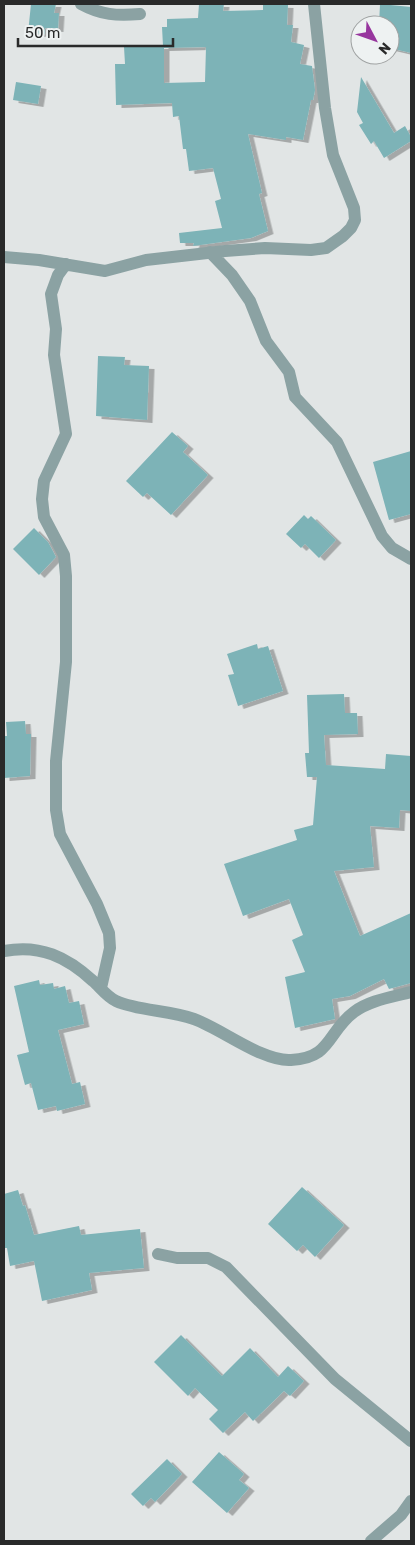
<svg xmlns="http://www.w3.org/2000/svg" width="415" height="1545" font-family="Rubik,sans-serif">
  <style>
    .building { fill: #7db3b7; fill-rule: evenodd; filter: url(#shadow) }
    .lines { fill: none; stroke-linecap: round; stroke-linejoin: round }
    .minor { stroke: #8ba2a3; stroke-width: 12 }
  </style>
  <defs>
    <filter id="shadow"><feDropShadow dx="5.5" dy="3" stdDeviation="0" flood-color="#0004"/></filter>
  </defs>
  <rect width="100%" height="100%" fill="#e1e5e5"/>
  <path class="building" d="M 31,4 L 56,4 L 54,13 L 59,13 L 58,29 L 45,28 L 45,34 L 28,33 Z
    M 199,4 L 224,4 L 223,11 L 263,10 L 263,4 L 288,5 L 287,25 L 293,25 L 291,42 L 304,45 L 300,64 L 312,66 L 315,90 L 313,100 L 311,100 L 303,140 L 286,137 L 286,140 L 248,134 L 262,193 L 259,194 L 268,231 L 251,238 L 193,246 L 194,243 L 180,243 L 179,233 L 222,228 L 215,201 L 221,199 L 213,168 L 189,171 L 186,149 L 183,149 L 179,116 L 173,117 L 172,103 L 116,105 L 115,64 L 125,64 L 124,47 L 163,46 L 162,27 L 167,27 L 167,19 L 198,18 ZM 206,47 L 205,82 L 164,83 L 164,48 Z
    M 380,4 L 411,7 L 411,53 L 390,48 L 390,25 L 379,25 Z
    M 361,77 L 394,133 L 405,126 L 411,137 L 411,141 L 384,158 L 374,141 L 371,144 L 359,125 L 363,123 L 357,112 Z
    M 16,82 L 41,86 L 38,104 L 13,100 Z
    M 98,356 L 125,357 L 124,365 L 149,366 L 147,420 L 96,416 Z
    M 172,432 L 188,446 L 183,452 L 208,475 L 171,515 L 147,493 L 143,497 L 126,481 Z
    M 411,451 L 411,514 L 389,520 L 373,462 Z
    M 304,515 L 308,519 L 311,516 L 336,540 L 319,558 L 305,544 L 301,548 L 286,534 Z
    M 34,528 L 48,542 L 56,557 L 39,575 L 13,549 Z
    M 257,644 L 258,649 L 268,646 L 283,691 L 238,706 L 228,675 L 234,674 L 227,654 Z
    M 344,694 L 345,713 L 357,713 L 358,734 L 324,735 L 326,765 L 385,769 L 386,754 L 411,756 L 411,811 L 400,810 L 399,828 L 370,826 L 374,867 L 334,871 L 360,936 L 411,913 L 411,983 L 389,989 L 384,979 L 350,996 L 332,999 L 335,1019 L 295,1028 L 285,977 L 305,972 L 292,940 L 303,935 L 289,899 L 243,916 L 224,864 L 297,840 L 294,830 L 313,825 L 317,777 L 307,777 L 305,753 L 309,753 L 307,695 Z
    M 25,721 L 26,734 L 31,734 L 30,776 L 4,778 L 4,736 L 7,736 L 6,722 Z
    M 39,980 L 40,985 L 53,983 L 54,989 L 65,986 L 69,1003 L 79,1001 L 84,1024 L 58,1030 L 72,1084 L 80,1082 L 85,1104 L 57,1111 L 56,1106 L 38,1110 L 31,1083 L 25,1085 L 17,1055 L 29,1052 L 14,986 Z
    M 302,1187 L 344,1225 L 315,1257 L 303,1245 L 297,1251 L 268,1224 Z
    M 18,1190 L 23,1206 L 25,1205 L 34,1235 L 79,1226 L 81,1235 L 140,1229 L 144,1268 L 89,1273 L 92,1290 L 42,1301 L 34,1261 L 10,1266 L 7,1248 L 4,1248 L 4,1194 Z
    M 181,1335 L 222,1376 L 250,1348 L 278,1377 L 288,1366 L 304,1381 L 290,1396 L 284,1391 L 253,1421 L 245,1412 L 223,1433 L 209,1419 L 218,1410 L 195,1388 L 188,1396 L 154,1362 Z
    M 219,1452 L 244,1474 L 239,1480 L 249,1488 L 227,1513 L 192,1482 Z
    M 167,1459 L 182,1474 L 155,1502 L 151,1498 L 143,1506 L 131,1494 Z"/>
  <g class="lines">
    <path class="minor" d="M 81,4 C 101,15 117,16 140,14
      M 210,252 L 232,275 L 250,301 L 266,341 L 289,372 L 295,397 L 337,442 L 382,536 L 392,548 L 411,559
      M 4,257 L 39,260 L 105,271 L 146,260 L 225,251 L 265,248 L 311,250 L 326,248 L 343,236 L 351,228 L 355,220 L 354,208 L 333,155 L 325,108 L 314,4
      M 66,264 L 58,275 L 51,294 L 56,329 L 54,355 L 66,434 L 44,481 L 42,499 L 44,517 L 64,555 L 66,576 L 66,662 L 56,761 L 56,810 L 60,834 L 97,904 L 109,933 L 110,948 L 101,988
      M 4,951 C 40,944 67,957 93,981 C 100,987 107,997 116,1001 C 138,1011 169,1010 194,1019 C 222,1029 263,1062 291,1060 C 332,1058 327,1032 354,1012 C 370,1000 393,997 411,992
      M 158,1254 L 177,1258 L 208,1258 L 226,1267 L 335,1379 L 411,1441
      M 371,1541 L 401,1515 L 411,1501"/>
  </g>
  <rect width="415" height="1545" fill="none" stroke="#292a2a" stroke-width="10"/>
  <g transform="translate(375 40) rotate(131)"><circle r="24" fill="#eef2f2" stroke="#9fa2a2"/>
  <path d="M0-4L9 19L0 12L-9 19Z" fill="#97369e"/>
  <text y="-8" font-size="14" font-weight="bold" text-anchor="middle" fill="#292a2a">N</text>
  </g>
  <path d="M18 38v8h155v-8" fill="none" stroke="#292a2a" stroke-width="2.5"/>
  <text x="25" y="38" font-size="15" fill="#292a2a" stroke="#eef2f2" stroke-width="4" paint-order="stroke">50 m</text>
</svg>
